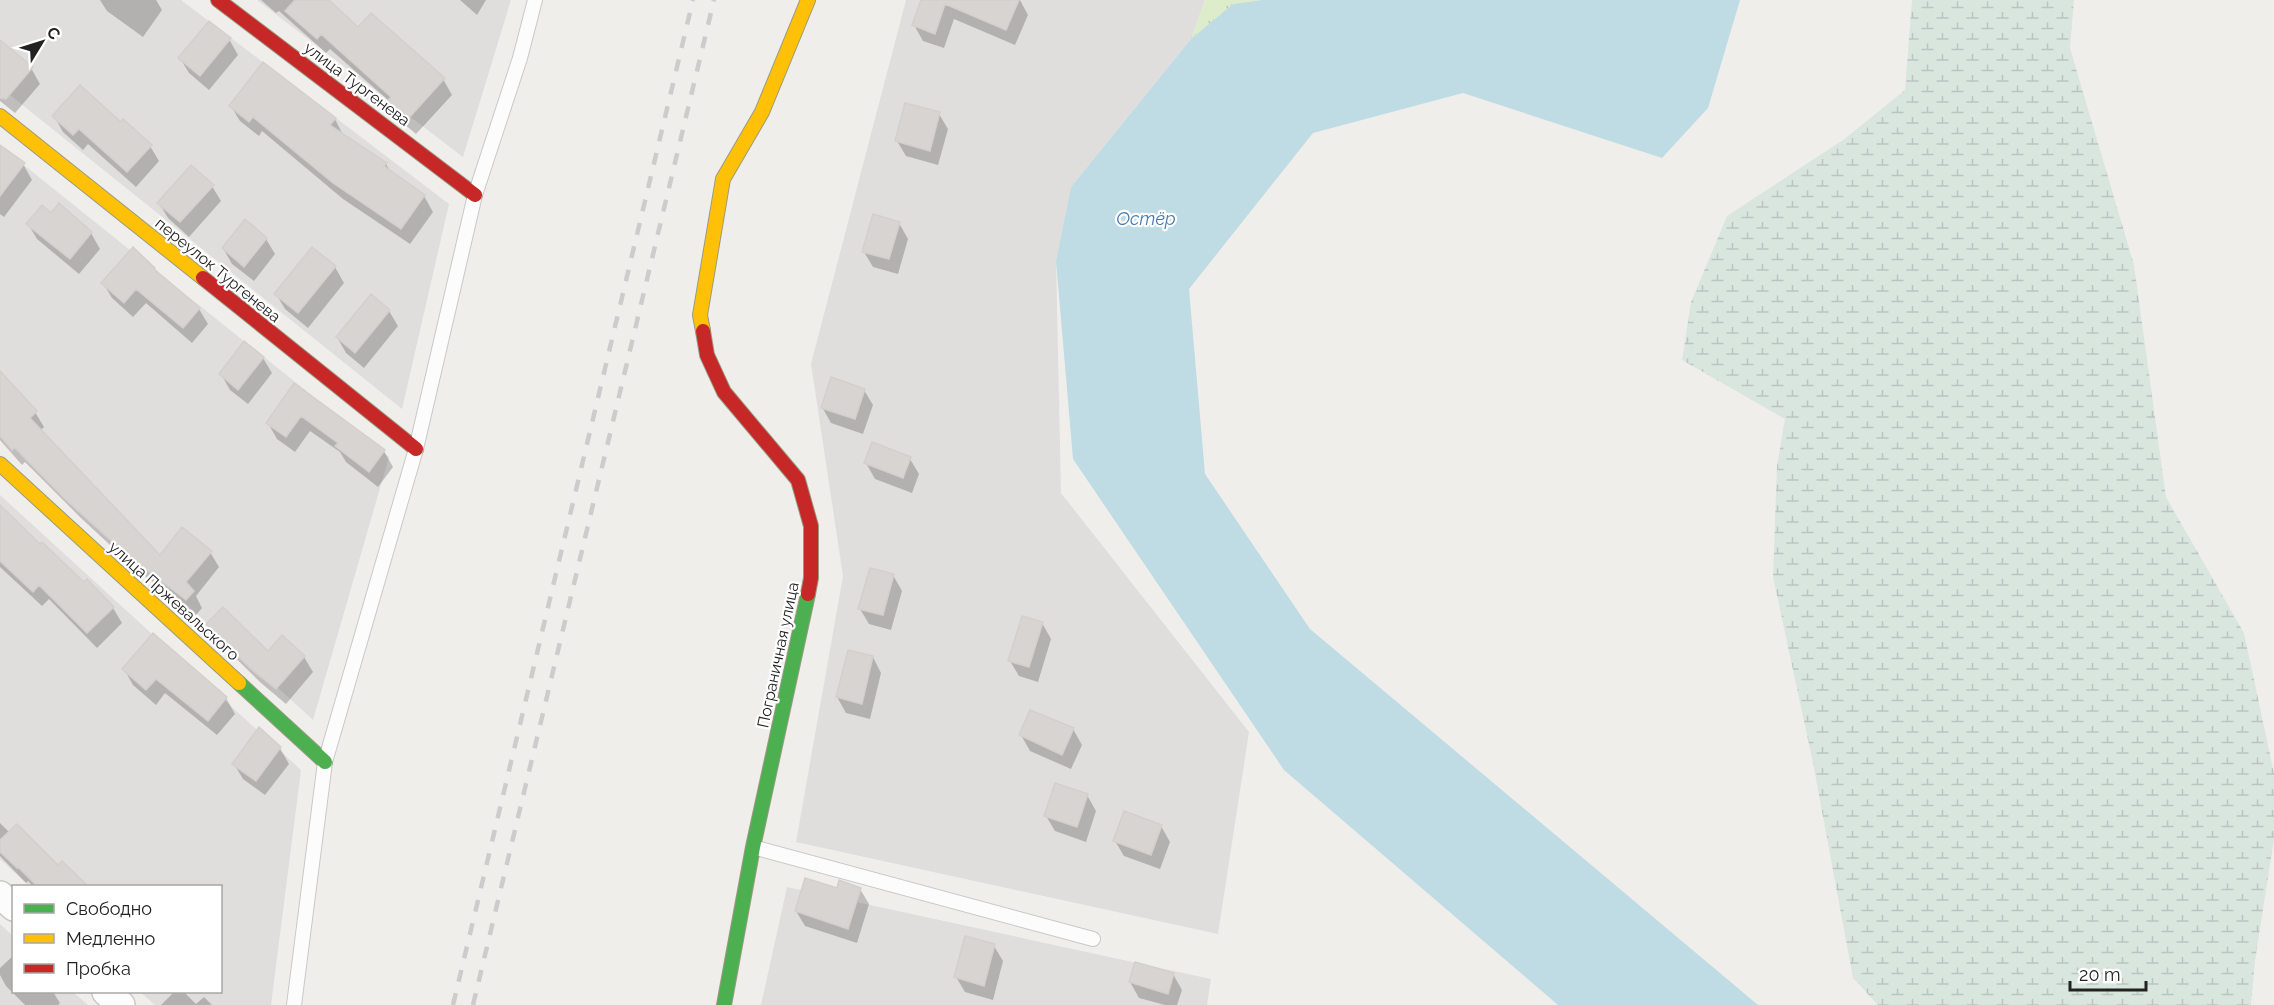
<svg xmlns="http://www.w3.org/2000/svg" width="2274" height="1005" font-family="Raleway,sans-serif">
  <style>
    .residential { fill: #dfdedc }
    .grass { fill: url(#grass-tufts) }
    .wetland { fill: url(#wetland-marsh) }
    .water { fill: #bfdbe3 }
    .shadow { fill: #0003 }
    .building { fill: #d7d4d2; stroke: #d3d0cc; stroke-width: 1.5 }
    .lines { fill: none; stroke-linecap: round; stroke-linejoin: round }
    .lane-casing { stroke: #c9c8c7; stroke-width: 16 }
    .street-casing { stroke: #c9c8c7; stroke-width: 30 }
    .fast-casing { stroke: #999a82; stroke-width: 16 }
    .slow-casing { stroke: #999a82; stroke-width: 16 }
    .jam-casing { stroke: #999a82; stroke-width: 16 }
    .lane { stroke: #fdfcfc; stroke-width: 14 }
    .street { stroke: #fdfcfc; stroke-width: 27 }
    .fast { stroke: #4caf50; stroke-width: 14 }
    .slow { stroke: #ffc107; stroke-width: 14 }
    .jam { stroke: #c62828; stroke-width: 14 }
    .rail { stroke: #ccc; stroke-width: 4.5; stroke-dasharray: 12 12; stroke-linecap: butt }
    .labels { text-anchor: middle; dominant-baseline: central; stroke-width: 4.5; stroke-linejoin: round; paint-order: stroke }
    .street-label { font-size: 16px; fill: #222; stroke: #fff }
    .water-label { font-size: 18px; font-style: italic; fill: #4a7aab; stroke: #fff }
  </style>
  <defs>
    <pattern id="grass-tufts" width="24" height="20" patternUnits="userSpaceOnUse" patternTransform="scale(1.5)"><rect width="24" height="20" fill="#ddeccb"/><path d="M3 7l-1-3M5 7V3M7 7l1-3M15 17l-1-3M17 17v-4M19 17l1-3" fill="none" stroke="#bdcaae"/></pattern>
    <pattern id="wetland-marsh" width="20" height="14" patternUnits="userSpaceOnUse" patternTransform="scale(1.5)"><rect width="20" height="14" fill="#d9e6de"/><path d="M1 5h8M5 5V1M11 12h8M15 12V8" fill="none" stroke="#bac5be"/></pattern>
  </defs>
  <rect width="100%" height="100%" fill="#f0eeeb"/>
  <path class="residential" d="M 0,0 L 181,0 L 449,204 L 402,409 L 0,87 Z
    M 257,0 L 511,0 L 463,157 Z
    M 906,0 L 1205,0 L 1191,39 L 1071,187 L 1056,261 L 1061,493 L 1249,732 L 1218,934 L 796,842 L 843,576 L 811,364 Z
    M 0,146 L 389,457 L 313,720 L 0,434 Z
    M 0,495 L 301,770 L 271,1005 L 155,1005 L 140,992 L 220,992 L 220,886 L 29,886 L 0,859 Z
    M 787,887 L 1211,979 L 1207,1005 L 761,1005 Z
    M 0,924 L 13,936 L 14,992 L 73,992 L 88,1005 L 0,1005 Z"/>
  <path class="grass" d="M 1205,0 L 1262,0 L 1233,4 L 1191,39 Z"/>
  <path class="wetland" d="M 1912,0 L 2074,0 L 2070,48 L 2134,265 L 2166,497 L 2244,633 L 2274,773 L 2274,839 L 2255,961 L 2251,1005 L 1878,1005 L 1853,978 L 1813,763 L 1773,577 L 1777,466 L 1785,419 L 1682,360 L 1691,302 L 1727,216 L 1843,140 L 1905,90 Z"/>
  <path class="water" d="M 1262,0 L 1740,0 L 1708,108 L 1662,158 L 1463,93 L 1313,133 L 1189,289 L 1205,474 L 1310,629 L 1758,1005 L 1558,1005 L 1284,770 L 1073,459 L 1056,261 L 1071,187 L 1191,39 L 1233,4 Z"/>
  <path class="shadow" d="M 100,0 L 156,0 L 162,10 L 143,37 L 107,11 Z
    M 261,0 L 326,0 L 358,29 L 443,79 L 452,95 L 416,134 L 397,118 L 389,101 L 330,49 L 326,53 L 279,11 L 276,13 Z
    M 460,0 L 486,0 L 477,15 Z
    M 923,0 L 1020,0 L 1028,15 L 1015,45 L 954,19 L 944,48 L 923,41 L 914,25 Z
    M 229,39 L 238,55 L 209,90 L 189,73 L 180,58 Z
    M 0,42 L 31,68 L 40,84 L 15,113 L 0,101 Z
    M 231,106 L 335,119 L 343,135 L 386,164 L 391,173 L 424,196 L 433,212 L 410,244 L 343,199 L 262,131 L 259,136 L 240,121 Z
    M 939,114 L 948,129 L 938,165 L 906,156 L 897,141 Z
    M 54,116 L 121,125 L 150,146 L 159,161 L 136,187 L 88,144 L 83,150 L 63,132 Z
    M 0,157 L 23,164 L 32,180 L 4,217 L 0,214 Z
    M 212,186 L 221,201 L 189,237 L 168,218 L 159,203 Z
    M 59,206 L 91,233 L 100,249 L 79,274 L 37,239 L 28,224 L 51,215 Z
    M 899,223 L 908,239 L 898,274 L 873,267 L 864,252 Z
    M 266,239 L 275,254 L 254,281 L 232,264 L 223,248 Z
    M 312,249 L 335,267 L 344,283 L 308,328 L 285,309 L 276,294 Z
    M 154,269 L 157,274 L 199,309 L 208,324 L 192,343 L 146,303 L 133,317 L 112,298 L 103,283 Z
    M 389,311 L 398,326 L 364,368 L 346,353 L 337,337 Z
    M 263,358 L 272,373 L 248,404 L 230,390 L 221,374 Z
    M 0,376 L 35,412 L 44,427 L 40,431 L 160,557 L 210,552 L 219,567 L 196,596 L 202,608 L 196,615 L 137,570 L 82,519 L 25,462 L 22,465 L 0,440 Z
    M 295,385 L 384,451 L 393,467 L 378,487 L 346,462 L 340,452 L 310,431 L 295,452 L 277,439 L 268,423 Z
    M 864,390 L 873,405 L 863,434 L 831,423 L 822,407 Z
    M 873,444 L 910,459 L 919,474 L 912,493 L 875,479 L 866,463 Z
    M 0,507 L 40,546 L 113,608 L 122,623 L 97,648 L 49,599 L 42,606 L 0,567 Z
    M 893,575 L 902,591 L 891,630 L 869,624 L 860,609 Z
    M 1042,623 L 1051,639 L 1038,682 L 1019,676 L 1010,661 Z
    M 208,625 L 268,653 L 304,657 L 313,672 L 286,704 L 261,683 L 217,640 Z
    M 873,657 L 881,673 L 870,719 L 846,713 L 837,697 Z
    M 124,669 L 226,698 L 235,714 L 217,735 L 165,693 L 156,705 L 133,685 Z
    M 1073,729 L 1082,745 L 1071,769 L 1030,751 L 1021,735 Z
    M 280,748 L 289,764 L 265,795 L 243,779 L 234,764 Z
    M 1087,795 L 1096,811 L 1086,842 L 1055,831 L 1046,816 Z
    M 0,823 L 10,833 L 58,868 L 62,863 L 86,886 L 33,886 L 28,881 L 26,883 L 0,856 Z
    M 1161,826 L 1170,842 L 1160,869 L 1124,856 L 1115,841 Z
    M 860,889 L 869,904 L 857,943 L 805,926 L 796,911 L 837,890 Z
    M 994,946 L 1003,961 L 993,1000 L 965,992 L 956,977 Z
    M 14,955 L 14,992 L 53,992 L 60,1003 L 58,1005 L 25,1005 L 6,986 L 0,975 L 0,968 Z
    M 1173,974 L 1182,990 L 1177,1005 L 1165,1005 L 1139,998 L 1130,982 Z
    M 174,992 L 184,992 L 196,1004 L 204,997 L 212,1005 L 161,1005 Z"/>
  <path class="building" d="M 295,0 L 329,0 L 358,27 L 371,13 L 445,78 L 407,120 L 387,102 L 391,97 L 321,34 L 317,39 L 285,11 Z
    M 921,0 L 1019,0 L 1006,30 L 945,4 L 935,34 L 912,25 Z
    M 209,21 L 231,38 L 200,76 L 178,58 Z
    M 0,40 L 33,67 L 6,99 L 0,98 Z
    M 263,62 L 336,118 L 330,125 L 387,163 L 384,166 L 425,195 L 401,229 L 333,183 L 253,117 L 249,122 L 229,106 Z
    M 80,85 L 121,122 L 123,119 L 152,145 L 127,172 L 79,129 L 73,135 L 52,116 Z
    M 905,103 L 940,112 L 930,151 L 895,141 Z
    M 0,145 L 25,163 L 0,196 Z
    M 191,165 L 214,185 L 180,222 L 157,203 Z
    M 59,203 L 92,232 L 70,259 L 26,224 L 42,205 L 51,213 Z
    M 873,214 L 900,222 L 889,259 L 862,252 Z
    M 245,219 L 267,238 L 244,267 L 222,248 Z
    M 133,247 L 155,268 L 154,269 L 200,308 L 183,328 L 136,289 L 124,303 L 101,283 Z
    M 312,247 L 336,266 L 298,313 L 274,294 Z
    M 371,294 L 390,310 L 355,353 L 336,337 Z
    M 244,341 L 264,357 L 238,390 L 219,374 Z
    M 0,371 L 37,411 L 30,418 L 160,555 L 182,527 L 212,551 L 186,582 L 194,591 L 186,600 L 127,555 L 64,498 L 15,448 L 12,450 L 0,436 Z
    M 831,377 L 865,389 L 855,419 L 821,408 Z
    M 294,383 L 385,450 L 369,472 L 335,446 L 338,443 L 301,416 L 286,437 L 266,423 Z
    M 872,442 L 911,457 L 903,478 L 864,463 Z
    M 0,505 L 40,544 L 42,542 L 84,582 L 87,579 L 114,607 L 87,633 L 39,585 L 33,592 L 0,561 Z
    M 870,568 L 894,574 L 883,615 L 858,609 Z
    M 223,607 L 268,651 L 282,635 L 305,656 L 276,689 L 250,668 L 206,624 Z
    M 1022,616 L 1043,622 L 1029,667 L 1008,661 Z
    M 153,633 L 227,697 L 208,721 L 156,679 L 146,690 L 122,669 Z
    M 848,650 L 873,656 L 862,704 L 836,697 Z
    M 1030,710 L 1074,728 L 1062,755 L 1019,735 Z
    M 259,727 L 281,747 L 256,781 L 232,764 Z
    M 1055,783 L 1088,794 L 1077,827 L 1044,816 Z
    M 1124,811 L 1162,825 L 1151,855 L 1113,841 Z
    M 17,824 L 58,865 L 62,861 L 88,886 L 37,886 L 18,867 L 17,868 L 0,852 L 0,840 Z
    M 805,878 L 837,888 L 839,880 L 861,888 L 848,929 L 795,911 Z
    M 965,936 L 995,944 L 984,986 L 954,977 Z
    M 1135,962 L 1174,973 L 1168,994 L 1129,982 Z"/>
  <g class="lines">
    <defs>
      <path id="lane" d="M 753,847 L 1093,939
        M 294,1005 L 325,762 L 416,449 L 475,195 L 520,58 L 535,0"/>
      <path id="street" d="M 0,895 L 14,907
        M 106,992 L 121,1005"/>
      <path id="fast" d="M 239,683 L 325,762
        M 724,1005 L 753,847 L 808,594"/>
      <path id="slow" d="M 0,116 L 203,278
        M 703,331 L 700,315 L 723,179 L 762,112 L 808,0
        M 0,464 L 239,683"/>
      <path id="jam" d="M 218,0 L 475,195
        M 203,278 L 416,449
        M 703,331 L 707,355 L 724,392 L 798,480 L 811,526 L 811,578 L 808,594"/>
    </defs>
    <use href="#lane" class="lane-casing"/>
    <use href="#street" class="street-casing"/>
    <use href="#fast" class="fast-casing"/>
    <use href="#slow" class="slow-casing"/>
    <use href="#jam" class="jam-casing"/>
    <use href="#lane" class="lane"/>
    <use href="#street" class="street"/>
    <use href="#fast" class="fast"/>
    <use href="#slow" class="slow"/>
    <use href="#jam" class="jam"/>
    <path class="rail" d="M 453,1005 L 693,0
      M 473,1005 L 714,0"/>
  </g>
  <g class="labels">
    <g class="street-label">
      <text transform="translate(357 84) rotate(37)">улица Тургенева</text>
      <text transform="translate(218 270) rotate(39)">переулок Тургенева</text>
      <text transform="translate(174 601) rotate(42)">улица Пржевальского</text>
      <text transform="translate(778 655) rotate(-78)">Пограничная улица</text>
    </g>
    <g class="water-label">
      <text x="1146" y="218">Остёр</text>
    </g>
  </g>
  <rect x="12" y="885" width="210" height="108" fill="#ffffff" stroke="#a7a7a7" stroke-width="1.5"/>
  <rect x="24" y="904" width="30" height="9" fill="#4caf50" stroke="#a7a7a7" stroke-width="1.5"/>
  <text x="66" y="915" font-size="18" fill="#222222">Свободно</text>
  <rect x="24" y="934" width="30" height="9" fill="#ffc107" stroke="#a7a7a7" stroke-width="1.5"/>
  <text x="66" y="945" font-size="18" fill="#222222">Медленно</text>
  <rect x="24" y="964" width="30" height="9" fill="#c62828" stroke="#a7a7a7" stroke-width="1.5"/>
  <text x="66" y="975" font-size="18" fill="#222222">Пробка</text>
  <g transform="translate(42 42) rotate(52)" stroke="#ffffff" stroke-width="4.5" paint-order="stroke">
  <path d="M0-4.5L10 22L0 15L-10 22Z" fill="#222222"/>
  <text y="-9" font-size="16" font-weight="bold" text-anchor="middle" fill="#222222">С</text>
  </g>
  <path d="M2070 981v9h76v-9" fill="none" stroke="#222222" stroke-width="3"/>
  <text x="2079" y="981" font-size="18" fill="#222222" stroke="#ffffff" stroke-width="4.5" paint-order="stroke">20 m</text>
</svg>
